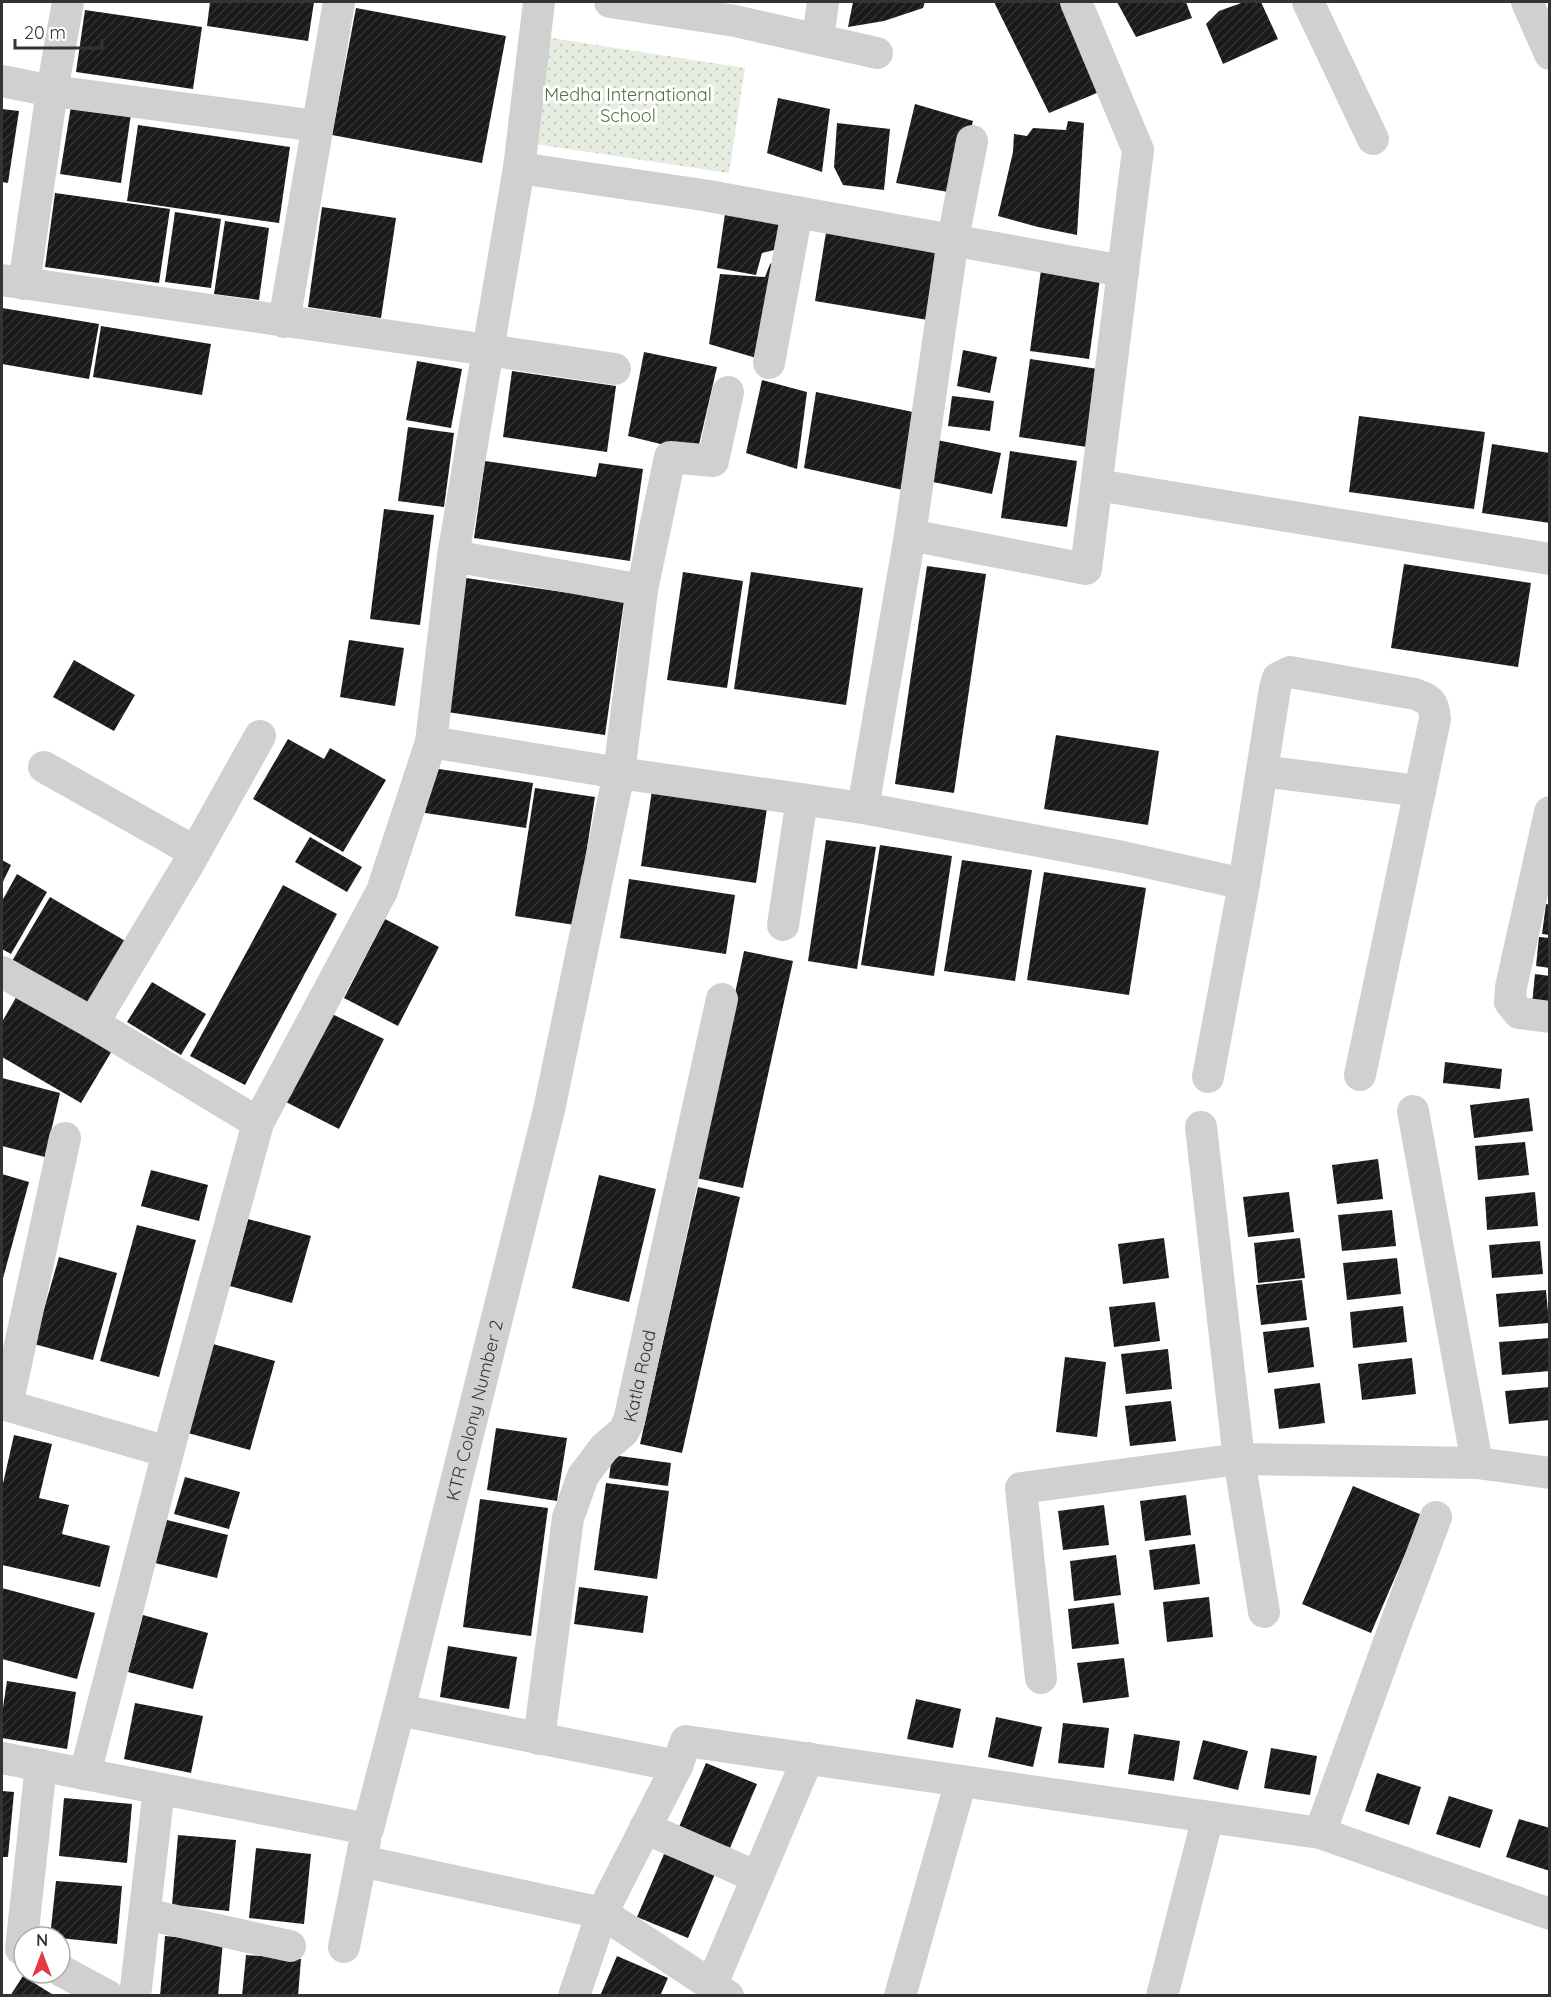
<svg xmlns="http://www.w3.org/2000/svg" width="1551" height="1997" font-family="Quicksand,sans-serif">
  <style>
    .park { fill: url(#park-dots) }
    .building { fill: url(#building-hatch) }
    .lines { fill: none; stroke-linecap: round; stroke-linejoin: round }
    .street { stroke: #d0d0d0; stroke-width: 32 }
    .labels { text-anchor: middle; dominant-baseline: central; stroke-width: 6; stroke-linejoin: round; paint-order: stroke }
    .park-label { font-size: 18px; fill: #56703f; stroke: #fff }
    .street-label { font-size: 18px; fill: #333; stroke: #fff }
  </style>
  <defs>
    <pattern id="park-dots" width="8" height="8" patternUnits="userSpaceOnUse" patternTransform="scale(1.5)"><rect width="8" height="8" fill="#e6ecdf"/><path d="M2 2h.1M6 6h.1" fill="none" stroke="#c6cbc0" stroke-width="1.8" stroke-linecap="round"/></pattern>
    <pattern id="building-hatch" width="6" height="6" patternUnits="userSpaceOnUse" patternTransform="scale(1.5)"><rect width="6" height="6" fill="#1a1a1a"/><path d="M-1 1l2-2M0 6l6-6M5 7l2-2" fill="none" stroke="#333"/></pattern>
  </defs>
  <rect width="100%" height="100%" fill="#fff"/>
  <path class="park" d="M 551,38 L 745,68 L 729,173 L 535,144 Z"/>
  <path class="building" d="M 210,2 L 314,2 L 308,41 L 207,26 Z
    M 853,2 L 925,2 L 923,8 L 884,21 L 848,27 Z
    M 994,2 L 1068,2 L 1104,90 L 1049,113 Z
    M 1117,2 L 1186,2 L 1192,18 L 1136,37 Z
    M 1244,2 L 1261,2 L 1278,39 L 1223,64 L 1206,24 L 1219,11 Z
    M 356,8 L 506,36 L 482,163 L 332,135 Z
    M 85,10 L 202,27 L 193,89 L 76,72 Z
    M 778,98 L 830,109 L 822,172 L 767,153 Z
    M 915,104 L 973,121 L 954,193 L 896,183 Z
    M 71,106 L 131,114 L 121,183 L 60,174 Z
    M 2,109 L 19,111 L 8,183 L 2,182 Z
    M 1068,121 L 1084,123 L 1077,235 L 1038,227 L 998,216 L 1013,152 L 1014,134 L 1027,136 L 1033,128 L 1066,130 Z
    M 837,123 L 890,129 L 884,190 L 843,185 L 834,167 Z
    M 138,125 L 290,147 L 279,223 L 127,201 Z
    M 55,193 L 170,209 L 159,283 L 45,267 Z
    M 322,207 L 396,218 L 381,318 L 308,307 Z
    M 726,207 L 784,217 L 774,250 L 762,253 L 756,275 L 717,268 Z
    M 175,212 L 221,219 L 211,288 L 165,282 Z
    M 225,221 L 269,228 L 259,300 L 214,294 Z
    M 827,226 L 946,248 L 928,320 L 815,301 Z
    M 778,259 L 763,360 L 709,344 L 720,274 L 765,277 L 770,264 Z
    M 1041,270 L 1100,279 L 1089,359 L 1030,351 Z
    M 2,308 L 99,324 L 89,379 L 2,364 Z
    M 101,326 L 211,344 L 202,395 L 93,377 Z
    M 963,350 L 997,357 L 990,393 L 957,386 Z
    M 644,352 L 717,367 L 697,453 L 628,436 Z
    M 1030,359 L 1098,369 L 1087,447 L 1019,437 Z
    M 417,361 L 462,369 L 451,428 L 406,420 Z
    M 512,371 L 616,386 L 607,452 L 503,437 Z
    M 762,380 L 807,392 L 797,469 L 746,453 Z
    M 816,392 L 913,412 L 903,490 L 804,468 Z
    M 952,396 L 994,401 L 990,431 L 948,426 Z
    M 1359,416 L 1485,432 L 1474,509 L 1349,492 Z
    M 408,427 L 454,433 L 444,507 L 398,501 Z
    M 937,440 L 1001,453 L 992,494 L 928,481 Z
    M 1492,444 L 1550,453 L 1550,523 L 1482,513 Z
    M 1010,451 L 1077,461 L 1067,527 L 1001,518 Z
    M 485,461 L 596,477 L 599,463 L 643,469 L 630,561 L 474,538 Z
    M 384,509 L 434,515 L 420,625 L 370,619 Z
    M 1404,564 L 1531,583 L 1518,667 L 1391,648 Z
    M 927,566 L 986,574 L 954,793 L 895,784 Z
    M 683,572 L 743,581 L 727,688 L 667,680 Z
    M 751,572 L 863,588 L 846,705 L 734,689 Z
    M 466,578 L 624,601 L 605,735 L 447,712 Z
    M 349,640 L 404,648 L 395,706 L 340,697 Z
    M 74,660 L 135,695 L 114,731 L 53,697 Z
    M 1056,735 L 1159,751 L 1148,825 L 1044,809 Z
    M 288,739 L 324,759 L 330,748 L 386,780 L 343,852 L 253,799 Z
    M 432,768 L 533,783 L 526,828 L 425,813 Z
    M 535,788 L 595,797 L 575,925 L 515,916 Z
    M 652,790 L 767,808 L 756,883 L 641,866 Z
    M 310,837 L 362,867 L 347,892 L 295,862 Z
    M 826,840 L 876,847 L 857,969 L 808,961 Z
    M 880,845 L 952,856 L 934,976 L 861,965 Z
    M 2,860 L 11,865 L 2,884 Z
    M 962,860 L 1032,870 L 1015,981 L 944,971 Z
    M 1044,872 L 1146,888 L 1129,995 L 1027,980 Z
    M 17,874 L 47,892 L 11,954 L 2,949 L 2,901 Z
    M 629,879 L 735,895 L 726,954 L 620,938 Z
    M 283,885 L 337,914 L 245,1085 L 190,1056 Z
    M 50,897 L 127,942 L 90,1006 L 12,961 Z
    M 1546,904 L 1550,905 L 1550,935 L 1542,934 Z
    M 385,919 L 439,947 L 398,1026 L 344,998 Z
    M 1539,937 L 1550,938 L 1550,968 L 1536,966 Z
    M 744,951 L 793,961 L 743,1188 L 696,1178 Z
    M 1535,974 L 1550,976 L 1550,1006 L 1532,1004 Z
    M 152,982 L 206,1014 L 181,1055 L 127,1022 Z
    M 18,994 L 113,1049 L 81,1103 L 2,1057 L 2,1022 Z
    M 330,1013 L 384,1039 L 339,1129 L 286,1102 Z
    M 1445,1062 L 1502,1069 L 1500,1089 L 1443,1083 Z
    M 2,1078 L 60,1093 L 45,1157 L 2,1146 Z
    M 1529,1098 L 1533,1131 L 1474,1138 L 1470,1105 Z
    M 1525,1142 L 1529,1175 L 1478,1180 L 1475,1146 Z
    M 1378,1159 L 1383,1199 L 1337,1204 L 1332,1165 Z
    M 151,1170 L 208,1185 L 199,1221 L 141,1206 Z
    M 2,1174 L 29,1182 L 2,1282 Z
    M 599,1175 L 656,1189 L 629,1302 L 572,1288 Z
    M 698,1187 L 740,1197 L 682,1453 L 640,1444 Z
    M 1289,1192 L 1294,1232 L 1248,1237 L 1243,1197 Z
    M 1535,1192 L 1538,1226 L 1487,1230 L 1485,1197 Z
    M 1392,1210 L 1396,1246 L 1342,1251 L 1338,1215 Z
    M 248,1219 L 311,1236 L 292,1303 L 230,1286 Z
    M 137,1225 L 196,1240 L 159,1377 L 100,1361 Z
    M 1164,1238 L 1169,1278 L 1123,1284 L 1118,1244 Z
    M 1300,1238 L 1305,1278 L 1258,1283 L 1254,1243 Z
    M 1540,1241 L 1543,1274 L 1492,1278 L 1489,1245 Z
    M 59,1257 L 117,1273 L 93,1360 L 34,1344 Z
    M 1397,1258 L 1401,1294 L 1347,1300 L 1343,1263 Z
    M 1302,1280 L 1307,1320 L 1261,1325 L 1256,1285 Z
    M 1546,1290 L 1549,1323 L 1499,1327 L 1496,1294 Z
    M 1155,1302 L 1160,1341 L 1114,1347 L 1109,1307 Z
    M 1403,1306 L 1407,1342 L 1353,1348 L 1350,1312 Z
    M 1309,1327 L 1314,1367 L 1268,1373 L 1263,1332 Z
    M 1550,1338 L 1550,1371 L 1502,1375 L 1499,1342 Z
    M 213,1344 L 275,1361 L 250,1450 L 188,1433 Z
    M 1168,1349 L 1172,1389 L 1126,1394 L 1121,1354 Z
    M 1065,1357 L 1106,1362 L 1097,1437 L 1056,1432 Z
    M 1412,1358 L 1416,1394 L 1362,1400 L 1358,1364 Z
    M 1320,1383 L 1325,1423 L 1279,1429 L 1274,1389 Z
    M 1550,1387 L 1550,1420 L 1509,1424 L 1505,1391 Z
    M 1171,1401 L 1176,1441 L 1130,1446 L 1125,1406 Z
    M 496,1428 L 567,1438 L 557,1501 L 487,1490 Z
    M 14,1435 L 52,1444 L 39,1498 L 69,1505 L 62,1534 L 110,1546 L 100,1587 L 2,1565 L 2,1488 Z
    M 612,1455 L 671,1463 L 668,1486 L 609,1478 Z
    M 185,1477 L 240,1492 L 229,1529 L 174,1514 Z
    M 606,1483 L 669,1491 L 657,1579 L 594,1570 Z
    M 1353,1486 L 1422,1515 L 1371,1633 L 1302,1604 Z
    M 1186,1495 L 1191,1535 L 1145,1541 L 1140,1501 Z
    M 480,1499 L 548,1508 L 531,1636 L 463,1627 Z
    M 1104,1505 L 1109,1545 L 1063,1550 L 1058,1511 Z
    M 167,1520 L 228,1535 L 217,1578 L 155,1563 Z
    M 1195,1544 L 1200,1584 L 1154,1590 L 1149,1550 Z
    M 1116,1555 L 1121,1595 L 1074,1601 L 1070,1561 Z
    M 579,1587 L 648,1596 L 643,1633 L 574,1624 Z
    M 2,1588 L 95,1613 L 77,1679 L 2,1659 Z
    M 1209,1597 L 1213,1637 L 1167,1642 L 1163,1602 Z
    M 1114,1603 L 1119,1644 L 1072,1649 L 1068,1609 Z
    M 143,1615 L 208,1633 L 193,1689 L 128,1672 Z
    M 448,1646 L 517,1657 L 509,1709 L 440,1697 Z
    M 1124,1658 L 1129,1697 L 1083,1703 L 1077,1663 Z
    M 7,1681 L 76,1692 L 67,1749 L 2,1738 L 2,1714 Z
    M 916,1699 L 961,1709 L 953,1748 L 907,1739 Z
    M 135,1703 L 203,1716 L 191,1773 L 124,1759 Z
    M 996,1717 L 1042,1727 L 1033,1767 L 988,1757 Z
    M 1063,1723 L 1109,1728 L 1104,1768 L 1058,1763 Z
    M 1134,1734 L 1180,1741 L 1174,1781 L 1128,1774 Z
    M 1203,1740 L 1248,1751 L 1238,1790 L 1193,1779 Z
    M 1271,1748 L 1317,1756 L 1310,1795 L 1264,1788 Z
    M 706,1763 L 757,1784 L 730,1848 L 679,1827 Z
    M 1377,1773 L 1421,1787 L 1409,1825 L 1365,1811 Z
    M 2,1791 L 14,1792 L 8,1857 L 2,1857 Z
    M 1449,1796 L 1493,1810 L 1480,1848 L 1436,1834 Z
    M 64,1798 L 132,1804 L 127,1863 L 59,1856 Z
    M 1519,1819 L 1550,1828 L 1550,1871 L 1506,1857 Z
    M 178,1835 L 236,1840 L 229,1911 L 172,1905 Z
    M 256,1848 L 311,1854 L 304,1924 L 249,1918 Z
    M 664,1854 L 715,1874 L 688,1938 L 637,1917 Z
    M 56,1881 L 122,1886 L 117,1944 L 50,1937 Z
    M 165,1936 L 223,1941 L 218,1996 L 160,1996 Z
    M 246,1955 L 301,1959 L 298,1996 L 242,1996 Z
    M 617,1956 L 668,1978 L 660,1996 L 600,1996 Z
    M 23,1976 L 55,1996 L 10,1996 Z"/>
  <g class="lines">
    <g class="street">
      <path d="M 68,2 L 52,91 L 317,126"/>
      <path d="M 610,2 L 735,21 L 877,53"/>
      <path d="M 1308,2 L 1373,139"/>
      <path d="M 1527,2 L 1550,54"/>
      <path d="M 818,39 L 823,2"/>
      <path d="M 2,81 L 52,91 L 24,284"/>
      <path d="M 519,168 L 703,195 L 1123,271"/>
      <path d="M 2,280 L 488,350 L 519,168 L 539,2"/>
      <path d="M 284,322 L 339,2"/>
      <path d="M 769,363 L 797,212"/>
      <path d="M 1097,485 L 1550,559"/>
      <path d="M 910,535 L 1086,569 L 1138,150 L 1076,2"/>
      <path d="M 453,556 L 642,590"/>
      <path d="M 431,742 L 619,773 L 863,808 L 1123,857 L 1244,884"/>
      <path d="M 44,767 L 195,852"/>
      <path d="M 1262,771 L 1420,791"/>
      <path d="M 863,808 L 910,535 L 953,239 L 972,141"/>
      <path d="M 1550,812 L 1511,987 L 1510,1002 L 1519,1013 L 1550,1017"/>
      <path d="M 783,925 L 802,799"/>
      <path d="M 2,972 L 93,1023 L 258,1123"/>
      <path d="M 93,1023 L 189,863 L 260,736"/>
      <path d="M 1208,1077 L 1244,884 L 1275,688 L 1278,678 L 1290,672 L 1415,694 C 1430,700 1434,702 1435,719 L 1360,1075"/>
      <path d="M 1413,1111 L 1477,1463"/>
      <path d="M 1201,1127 L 1239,1459 L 1264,1612"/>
      <path d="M 2,1404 L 168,1452"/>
      <path d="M 7,1405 L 65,1138"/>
      <path d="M 1041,1678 L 1021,1488 L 1239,1459 L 1477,1463 L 1550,1473"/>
      <path id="s1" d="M 399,1710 L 549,1110 L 619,773 L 642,590 L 670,457 L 713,461 L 728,392"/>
      <path id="s2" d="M 539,1739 L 568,1518 L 583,1476 L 604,1448 L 623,1432 L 629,1421 L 722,999"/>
      <path d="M 2,1758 L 368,1829 L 399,1710 L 677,1766"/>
      <path d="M 85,1774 L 168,1452 L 258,1123 L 382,891 L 431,742 L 453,556 L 488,350 L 615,369"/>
      <path d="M 645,1828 L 757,1877"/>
      <path d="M 1320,1833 L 1392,1634 L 1436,1517"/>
      <path d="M 361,1861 L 602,1913 L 728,1996"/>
      <path d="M 145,1914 L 290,1946"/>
      <path d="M 344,1947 L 365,1841"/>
      <path d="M 21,1949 L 41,1765"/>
      <path d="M 60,1970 L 108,1996"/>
      <path d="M 712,1984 L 808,1758"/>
      <path d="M 135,1996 L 159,1789"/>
      <path d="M 574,1996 L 602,1913 L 677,1766 L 686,1741 L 1320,1833 L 1550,1914"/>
      <path d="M 900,1996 L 961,1781"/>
      <path d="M 1162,1996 L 1208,1817"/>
    </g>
  </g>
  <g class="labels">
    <g class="park-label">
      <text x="628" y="94">Medha International<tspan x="628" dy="21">School</tspan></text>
    </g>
    <g class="street-label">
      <text stroke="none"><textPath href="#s2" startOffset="386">Katla Road</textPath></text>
      <text stroke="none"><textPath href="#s1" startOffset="309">KTR Colony Number 2</textPath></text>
    </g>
  </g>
  <rect width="1551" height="1997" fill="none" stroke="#333333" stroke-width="6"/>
  <g transform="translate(42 1955)"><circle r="28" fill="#ffffff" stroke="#adadad" stroke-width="1.5"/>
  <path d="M0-4.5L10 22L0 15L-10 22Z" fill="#e63946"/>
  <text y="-9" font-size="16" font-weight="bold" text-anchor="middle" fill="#333333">N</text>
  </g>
  <path d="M15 39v9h87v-9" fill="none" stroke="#333333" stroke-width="3"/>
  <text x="24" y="39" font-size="18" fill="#333333" stroke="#ffffff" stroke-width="4.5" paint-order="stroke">20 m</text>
</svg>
